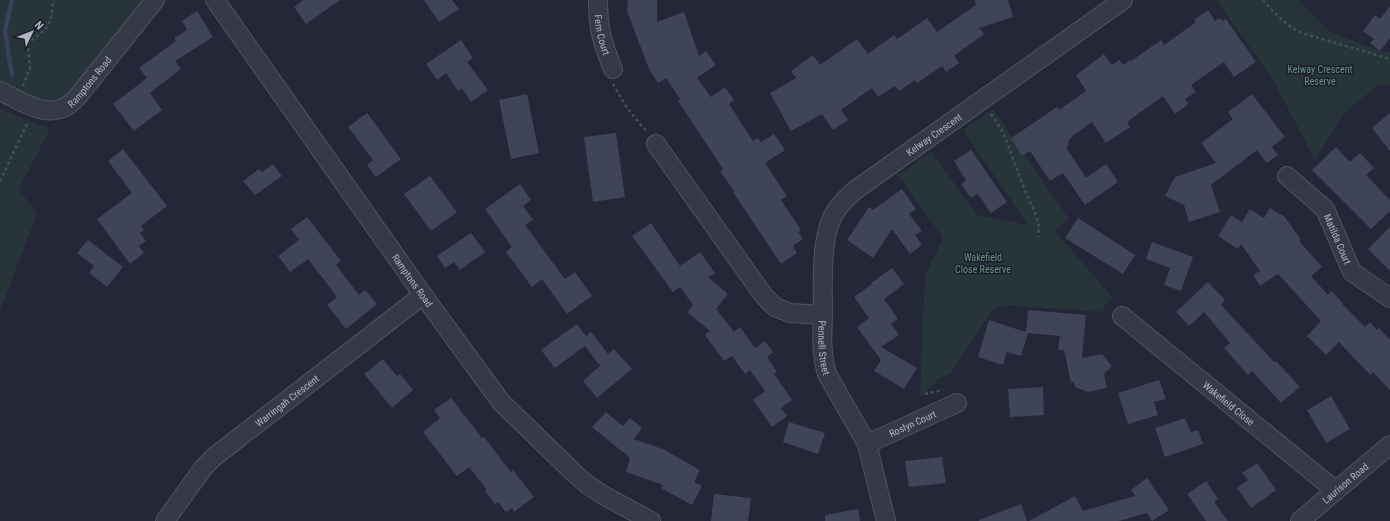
<svg xmlns="http://www.w3.org/2000/svg" width="1390" height="521" font-family="'Roboto Condensed',sans-serif">
  <style>
    .green { fill: #27353b }
    .lines { fill: none; stroke-linecap: round; stroke-linejoin: round }
    .stream { stroke: #39405f; stroke-width: 4.5 }
    .building { fill: #3f4457 }
    .street-casing { stroke: #515462; stroke-width: 20 }
    .path { stroke: #445057; stroke-width: 2.5; stroke-dasharray: 3 3; stroke-linecap: butt }
    .street { stroke: #363948; stroke-width: 18 }
    .labels { text-anchor: middle; dominant-baseline: central; stroke-width: 3; stroke-linejoin: round; paint-order: stroke }
    .street-label { font-size: 10px; fill: #b1b4c4; stroke: #1b1e2c }
    .park-label { font-size: 10px; fill: #6a937d; stroke: #1b1e2c }
  </style>
  <rect width="100%" height="100%" fill="#232737"/>
  <path class="green" d="M 0,0 L 149,0 L 68,98 L 47,104 L 0,84 Z
    M 1216,0 L 1298,0 L 1330,32 L 1380,51 L 1390,52 L 1390,85 L 1377,86 L 1343,114 L 1315,160 L 1271,76 Z
    M 0,109 L 50,129 L 19,189 L 37,214 L 0,311 Z
    M 993,109 L 1069,219 L 1054,230 L 1113,298 L 1106,304 L 1102,312 L 1006,305 L 993,309 L 951,373 L 938,379 L 925,394 L 920,397 L 925,276 L 943,238 L 898,175 L 932,152 L 977,215 L 1028,225 L 963,130 Z"/>
  <g class="lines">
    <path class="stream" d="M 12,75 L 5,31 L 12,0"/>
  </g>
  <path class="building" d="M 303,0 L 340,0 L 306,24 L 294,7 Z
    M 424,0 L 452,0 L 459,9 L 439,22 Z
    M 628,0 L 657,0 L 657,22 L 684,12 L 699,56 L 706,51 L 716,65 L 697,78 L 711,97 L 725,87 L 734,100 L 729,104 L 753,141 L 758,138 L 761,142 L 774,134 L 785,150 L 765,163 L 787,196 L 781,200 L 801,230 L 798,232 L 803,239 L 793,246 L 797,253 L 781,264 L 733,192 L 734,191 L 720,171 L 723,169 L 678,101 L 680,99 L 666,78 L 658,83 L 649,69 L 627,11 Z
    M 974,0 L 1008,0 L 1013,17 L 979,28 L 984,34 L 954,56 L 959,63 L 946,72 L 942,66 L 917,83 L 915,80 L 899,91 L 895,86 L 878,97 L 872,88 L 841,110 L 848,120 L 833,130 L 822,114 L 791,131 L 770,93 L 796,78 L 791,71 L 813,55 L 820,65 L 857,39 L 868,54 L 894,35 L 897,39 L 927,18 L 937,32 L 976,5 Z
    M 1390,6 L 1390,38 L 1380,51 L 1370,43 L 1374,39 L 1363,31 L 1375,15 L 1380,19 Z
    M 1208,10 L 1215,21 L 1220,18 L 1222,21 L 1226,19 L 1256,62 L 1234,77 L 1224,62 L 1191,85 L 1196,92 L 1185,99 L 1189,104 L 1175,114 L 1163,96 L 1127,122 L 1130,127 L 1106,143 L 1092,122 L 1074,135 L 1069,140 L 1067,149 L 1086,178 L 1106,164 L 1118,182 L 1085,205 L 1063,173 L 1050,181 L 1030,151 L 1022,156 L 1011,138 L 1057,107 L 1059,110 L 1086,91 L 1076,75 L 1104,54 L 1112,65 L 1119,60 L 1123,65 L 1130,60 L 1131,61 L 1161,40 L 1164,45 L 1196,22 L 1194,20 Z
    M 197,11 L 213,37 L 175,61 L 181,69 L 150,93 L 162,110 L 134,131 L 113,104 L 147,78 L 139,68 L 176,41 L 174,38 L 187,30 L 182,21 Z
    M 461,40 L 473,58 L 467,62 L 488,90 L 471,102 L 462,88 L 458,91 L 446,73 L 437,80 L 426,64 Z
    M 527,94 L 539,153 L 511,159 L 499,100 Z
    M 1252,94 L 1285,137 L 1272,147 L 1278,155 L 1267,163 L 1257,150 L 1211,185 L 1220,212 L 1189,222 L 1184,205 L 1165,196 L 1175,177 L 1216,163 L 1201,143 L 1233,119 L 1228,112 Z
    M 367,113 L 401,159 L 376,177 L 367,165 L 373,160 L 348,127 Z
    M 1390,113 L 1390,151 L 1372,128 Z
    M 616,133 L 625,197 L 593,202 L 584,137 Z
    M 1336,147 L 1350,162 L 1360,153 L 1374,168 L 1366,175 L 1390,200 L 1390,211 L 1371,229 L 1312,170 Z
    M 123,149 L 167,206 L 141,226 L 144,230 L 140,233 L 146,241 L 139,246 L 144,253 L 130,264 L 97,219 L 132,193 L 108,161 Z
    M 971,150 L 1007,202 L 991,213 L 978,194 L 971,198 L 961,184 L 966,180 L 954,161 Z
    M 273,164 L 282,176 L 255,195 L 243,181 L 259,169 L 262,172 Z
    M 430,176 L 457,212 L 431,231 L 404,194 Z
    M 520,184 L 531,200 L 523,206 L 533,220 L 525,225 L 565,279 L 575,272 L 592,296 L 567,314 L 542,279 L 532,287 L 506,252 L 512,247 L 485,209 Z
    M 902,189 L 916,209 L 909,214 L 922,231 L 915,235 L 922,245 L 910,254 L 892,229 L 873,258 L 847,240 L 869,207 L 873,210 Z
    M 1270,208 L 1285,217 L 1301,240 L 1299,241 L 1322,267 L 1311,276 L 1328,295 L 1331,291 L 1343,303 L 1342,304 L 1365,327 L 1370,322 L 1377,330 L 1379,328 L 1390,340 L 1390,390 L 1373,372 L 1370,375 L 1339,342 L 1326,355 L 1307,336 L 1321,321 L 1278,274 L 1260,286 L 1253,275 L 1260,271 L 1241,244 L 1238,249 L 1218,236 L 1231,215 L 1242,222 L 1250,209 L 1264,218 Z
    M 307,217 L 341,261 L 336,265 L 359,295 L 365,290 L 377,304 L 346,329 L 327,305 L 337,297 L 308,259 L 290,272 L 278,256 L 299,240 L 291,229 Z
    M 1078,218 L 1135,255 L 1123,274 L 1065,238 Z
    M 651,223 L 680,266 L 700,252 L 715,273 L 708,277 L 728,294 L 716,309 L 734,332 L 740,327 L 755,348 L 765,341 L 773,352 L 767,357 L 777,372 L 774,374 L 792,400 L 781,408 L 787,416 L 772,427 L 753,400 L 765,391 L 750,370 L 745,374 L 732,356 L 724,361 L 705,335 L 710,331 L 687,312 L 693,305 L 680,287 L 673,292 L 632,236 Z
    M 1390,227 L 1390,271 L 1368,249 Z
    M 471,233 L 485,252 L 460,270 L 454,262 L 445,268 L 437,256 Z
    M 88,240 L 123,267 L 107,287 L 89,273 L 94,266 L 77,253 Z
    M 1152,242 L 1193,257 L 1181,291 L 1164,285 L 1170,268 L 1146,259 Z
    M 892,268 L 904,284 L 884,299 L 898,319 L 891,324 L 899,335 L 881,347 L 917,368 L 904,389 L 874,371 L 881,360 L 857,327 L 869,318 L 854,297 L 872,284 L 871,283 Z
    M 1208,282 L 1225,300 L 1221,305 L 1274,362 L 1276,361 L 1300,387 L 1281,403 L 1252,371 L 1248,375 L 1224,348 L 1230,343 L 1204,312 L 1189,326 L 1176,312 Z
    M 1028,310 L 1086,315 L 1082,358 L 1102,354 L 1112,366 L 1104,374 L 1107,388 L 1088,392 L 1075,387 L 1074,382 L 1071,383 L 1064,350 L 1058,350 L 1060,336 L 1028,333 L 1021,356 L 1007,352 L 1003,365 L 978,357 L 989,320 L 1026,332 Z
    M 577,324 L 586,336 L 591,332 L 608,354 L 614,349 L 632,369 L 597,398 L 583,381 L 600,366 L 585,346 L 555,368 L 541,350 Z
    M 383,359 L 397,376 L 400,374 L 413,390 L 392,408 L 364,374 Z
    M 1159,380 L 1166,399 L 1154,402 L 1158,415 L 1128,424 L 1118,393 Z
    M 1043,387 L 1044,415 L 1010,417 L 1008,389 Z
    M 1331,396 L 1350,429 L 1326,443 L 1307,410 Z
    M 451,398 L 482,438 L 484,437 L 511,472 L 513,470 L 534,497 L 514,512 L 512,508 L 506,512 L 498,502 L 495,504 L 485,491 L 487,490 L 469,467 L 457,476 L 423,432 L 440,418 L 434,410 Z
    M 606,412 L 623,426 L 630,418 L 642,428 L 634,439 L 668,451 L 668,452 L 700,470 L 694,482 L 702,486 L 692,505 L 661,488 L 663,485 L 626,472 L 630,458 L 592,427 Z
    M 1185,418 L 1191,432 L 1198,430 L 1203,444 L 1165,457 L 1155,428 Z
    M 789,422 L 825,433 L 818,454 L 783,442 Z
    M 942,457 L 946,483 L 909,487 L 905,461 Z
    M 1257,463 L 1276,490 L 1251,508 L 1237,488 L 1248,480 L 1242,473 Z
    M 1147,478 L 1169,510 L 1152,521 L 1147,513 L 1119,521 L 1029,521 L 1075,496 L 1083,511 L 1135,496 L 1131,490 Z
    M 1206,481 L 1218,499 L 1214,502 L 1228,521 L 1206,521 L 1187,494 Z
    M 714,494 L 751,498 L 748,521 L 711,521 Z
    M 1021,504 L 1027,521 L 979,521 L 979,520 Z
    M 858,509 L 860,521 L 825,521 L 825,515 Z"/>
  <g class="lines">
    <defs>
      <g id="street">
        <path id="s1" d="M 215,0 L 423,295 L 501,402 L 574,473 L 588,485 L 603,495 L 651,521"/>
        <path id="s2" d="M 598,0 C 598,29 602,42 613,69"/>
        <path id="s3" d="M 0,91 C 19,100 44,118 65,107 C 71,105 75,99 79,95 L 155,0"/>
        <path id="s4" d="M 656,144 L 764,296 L 775,307 L 790,313 L 823,315 C 822,335 821,354 827,374 L 867,444 L 886,521"/>
        <path id="s5" d="M 1287,176 L 1325,209 L 1352,272 L 1390,298"/>
        <path id="s6" d="M 823,315 C 823,287 820,238 834,214 C 839,205 846,198 854,191 L 1123,0"/>
        <path id="s7" d="M 1122,316 L 1336,491"/>
        <path id="s8" d="M 867,444 L 957,403"/>
        <path id="s9" d="M 165,521 L 204,467 L 214,457 L 423,295"/>
        <path id="s10" d="M 1300,521 L 1390,445"/>
      </g>
    </defs>
    <use href="#street" class="street-casing"/>
    <path class="path" d="M 1263,0 C 1275,14 1287,27 1305,34 L 1390,59
      M 613,84 L 627,108 L 647,132
      M 23,86 L 30,68 L 28,45 C 32,38 37,37 42,32 C 52,25 52,11 53,0
      M 991,114 L 1003,132 L 1024,188 L 1036,215 L 1039,227 L 1038,237
      M 0,181 L 28,122
      M 925,394 L 943,390"/>
    <use href="#street" class="street"/>
  </g>
  <g class="labels">
    <g class="street-label">
      <text stroke="none"><textPath href="#s2" startOffset="35">Fern Court</textPath></text>
      <text stroke="none"><textPath href="#s3" startOffset="105">Ramptons Road</textPath></text>
      <text stroke="none"><textPath href="#s6" startOffset="231">Kelway Crescent</textPath></text>
      <text stroke="none"><textPath href="#s5" startOffset="83">Matilda Court</textPath></text>
      <text stroke="none"><textPath href="#s1" startOffset="343">Ramptons Road</textPath></text>
      <text stroke="none"><textPath href="#s4" startOffset="284">Pennell Street</textPath></text>
      <text stroke="none"><textPath href="#s9" startOffset="173">Warringah Crescent</textPath></text>
      <text stroke="none"><textPath href="#s7" startOffset="138">Wakefield Close</textPath></text>
      <text stroke="none"><textPath href="#s8" startOffset="50">Roslyn Court</textPath></text>
      <text stroke="none"><textPath href="#s10" startOffset="59">Laurison Road</textPath></text>
    </g>
    <g class="park-label">
      <text x="1320" y="69">Kelway Crescent<tspan x="1320" dy="12">Reserve</tspan></text>
      <text x="983" y="257">Wakefield<tspan x="983" dy="12">Close Reserve</tspan></text>
    </g>
  </g>
  <g transform="translate(32 32) rotate(47)" stroke="#1b1e2c" stroke-width="3" paint-order="stroke">
  <path d="M0-3L7 15L0 10L-7 15Z" fill="#b1b4c4"/>
  <text y="-6" font-size="11" font-weight="bold" text-anchor="middle" fill="#b1b4c4">N</text>
  </g>
</svg>
